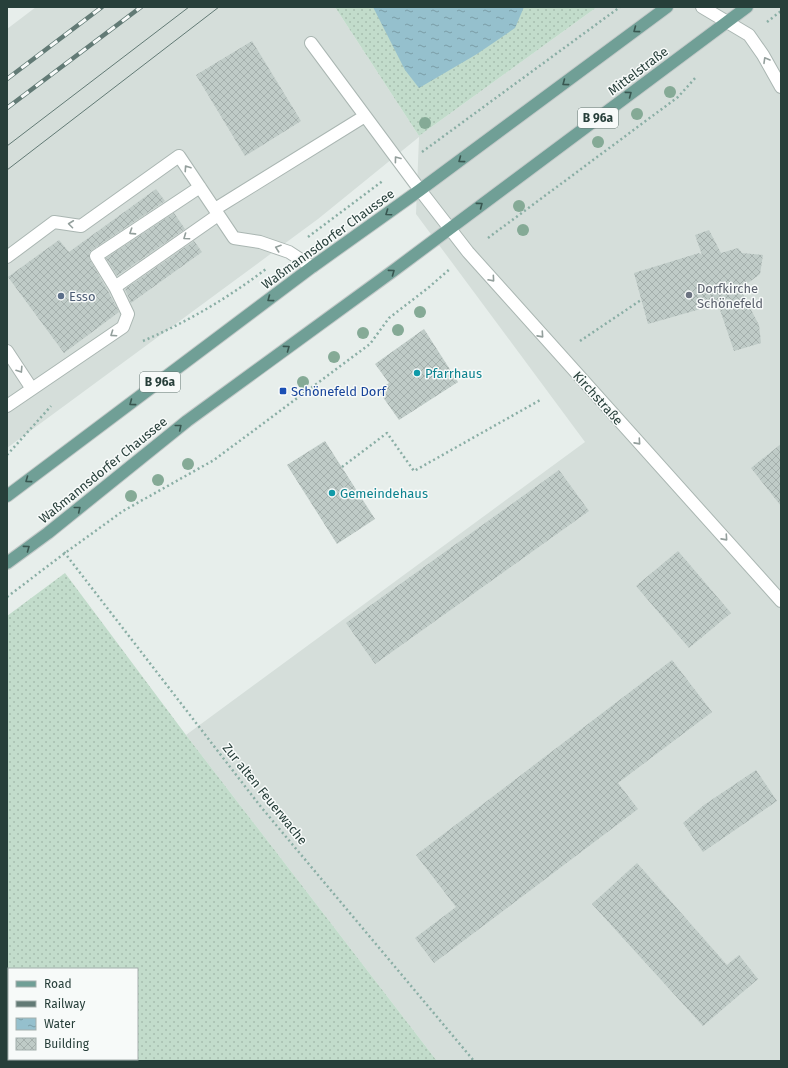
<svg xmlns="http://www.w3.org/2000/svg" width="788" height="1068" font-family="'Fira Sans',sans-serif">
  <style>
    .built { fill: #d5deda }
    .grass { fill: url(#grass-dots); fill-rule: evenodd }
    .water { fill: url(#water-ripples) }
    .building { fill: url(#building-cross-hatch) }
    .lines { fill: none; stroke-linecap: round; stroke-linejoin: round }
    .lane-casing { stroke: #aab6b2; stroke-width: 14 }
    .street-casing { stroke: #aab6b2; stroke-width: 14 }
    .primary-casing { stroke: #c3c9c8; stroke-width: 14 }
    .path { stroke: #8aaea5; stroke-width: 2.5; stroke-dasharray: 2 3; stroke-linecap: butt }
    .lane { stroke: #fff; stroke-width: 12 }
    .street { stroke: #fff; stroke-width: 12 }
    .primary { stroke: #709f96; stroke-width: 12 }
    .tram { stroke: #627a75; stroke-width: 1 }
    .rail-casing { stroke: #627a75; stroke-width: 4.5 }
    .rail { stroke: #f7faf9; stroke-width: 3; stroke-dasharray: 9; stroke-linecap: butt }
    .tree { fill: #85aa96 }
    .oneway { stroke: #395751 }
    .oneway2 { stroke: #939f9c }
    .worship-dot { fill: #6b7280; stroke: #f7faf9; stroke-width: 1.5 }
    .service-dot { fill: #5c6f8a; stroke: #f7faf9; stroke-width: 1.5 }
    .culture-dot { fill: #0f9aa8; stroke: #f7faf9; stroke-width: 1.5 }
    .transit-dot { fill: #1a4fb4; stroke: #f7faf9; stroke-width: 1.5 }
    .labels { text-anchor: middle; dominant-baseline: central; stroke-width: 3; stroke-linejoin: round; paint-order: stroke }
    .shield { fill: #f7faf9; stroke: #657773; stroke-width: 1 }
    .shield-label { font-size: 12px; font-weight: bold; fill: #273f3a }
    .street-label { font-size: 13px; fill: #273f3a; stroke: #f7faf9 }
    .worship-label { font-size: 13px; fill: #5b616d; stroke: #f7faf9; text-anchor: start }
    .service-label { font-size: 13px; fill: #4e5e75; stroke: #f7faf9; text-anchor: start }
    .culture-label { font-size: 13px; fill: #0d838f; stroke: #f7faf9; text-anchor: start }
    .transit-label { font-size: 13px; fill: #164399; stroke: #f7faf9; text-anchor: start }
  </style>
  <defs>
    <pattern id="grass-dots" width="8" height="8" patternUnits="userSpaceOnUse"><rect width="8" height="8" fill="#c2dccb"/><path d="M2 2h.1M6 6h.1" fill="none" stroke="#a7beaf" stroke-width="1.8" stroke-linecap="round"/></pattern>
    <pattern id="water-ripples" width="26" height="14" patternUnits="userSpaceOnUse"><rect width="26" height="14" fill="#95c0cd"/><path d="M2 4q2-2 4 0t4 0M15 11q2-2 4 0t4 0" fill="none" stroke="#7a9da7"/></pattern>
    <pattern id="building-cross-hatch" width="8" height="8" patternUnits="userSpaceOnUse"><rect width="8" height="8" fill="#bfcbc7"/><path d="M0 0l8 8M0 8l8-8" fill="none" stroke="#a4afac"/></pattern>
  </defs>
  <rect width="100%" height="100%" fill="#e7eeeb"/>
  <path class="built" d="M 36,7 L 335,7 L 419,136 L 597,7 L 781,7 L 781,1061 L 437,1061 L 186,735 L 585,442 L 416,214 L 419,137 L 318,219 L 7,448 L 7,29 Z"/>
  <path class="grass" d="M 335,7 L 597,7 L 419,136 Z
    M 65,573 L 186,735 L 437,1061 L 7,1061 L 7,616 ZM 9,969 L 137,969 L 137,1059 L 9,1059 Z"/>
  <path class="water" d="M 373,7 L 524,7 L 515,28 L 477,54 L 419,88 L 405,70 Z"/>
  <path class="building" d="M 252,41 L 301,121 L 245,156 L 196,75 Z
    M 156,189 L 165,201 L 92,250 L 89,253 L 90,260 L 108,291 L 119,312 L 64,353 L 8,277 L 59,240 L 69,252 Z
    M 174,213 L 185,229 L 117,276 L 106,258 Z
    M 709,230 L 721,253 L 738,248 L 742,253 L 763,255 L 760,274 L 740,289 L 759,325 L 761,343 L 734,351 L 718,304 L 648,324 L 634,273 L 699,253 L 702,255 L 695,235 Z
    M 194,241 L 202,252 L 131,303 L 125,289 Z
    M 424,329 L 458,382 L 399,420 L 378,390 L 389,383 L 375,364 Z
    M 325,441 L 375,519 L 337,544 L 287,465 Z
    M 781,444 L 781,506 L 751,468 Z
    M 559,470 L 589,511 L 375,664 L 346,623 Z
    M 678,551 L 731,613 L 689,648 L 636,586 Z
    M 672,660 L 712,712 L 618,783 L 638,809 L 434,963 L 415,938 L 456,907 L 416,855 Z
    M 756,770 L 777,801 L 703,852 L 683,823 L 704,805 Z
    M 637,863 L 727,965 L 739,955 L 758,979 L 703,1026 L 592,904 Z"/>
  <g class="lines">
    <defs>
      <path id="lane" d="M 311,43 L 420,190
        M 215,209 L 365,116
        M 7,257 L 54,222 L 81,226 L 179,156 L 234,238 L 260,242 L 289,252 L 312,267
        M 115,287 L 96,256 L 200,187
        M 7,351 L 32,389
        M 7,406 L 123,327 L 128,314 L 115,287 L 218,215"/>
      <path id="street" d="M 702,7 L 749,35 L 763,55 L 781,87
        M 420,190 L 468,252 L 781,601"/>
      <path id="primary" d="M 7,496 L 312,267 L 420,190 L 667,7
        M 7,563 L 48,533 L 187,421 L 393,271 L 747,7"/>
    </defs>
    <use href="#lane" class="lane-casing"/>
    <use href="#street" class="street-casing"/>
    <use href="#primary" class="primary-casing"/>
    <path class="path" d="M 767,22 L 781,11
      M 422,152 L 620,7
      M 308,237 L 384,180
      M 488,238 L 678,97 L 697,76
      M 143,341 C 187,322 228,298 266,269
      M 580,341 L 641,300
      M 7,455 L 51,406
      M 342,467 L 387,433 L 414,471 L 542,399
      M 64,552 L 261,807 L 474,1061
      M 7,597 L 65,553 L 123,511 L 214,460 L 370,344 L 389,318 L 428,288 L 451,268"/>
    <use href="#lane" class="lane"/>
    <use href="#street" class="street"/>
    <use href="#primary" class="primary"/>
    <path class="tram" d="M 7,146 L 189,7
      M 7,170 L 219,7"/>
    <defs>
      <path id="rail" d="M 7,79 L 102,7
        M 7,108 L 141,7"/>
    </defs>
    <use href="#rail" class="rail-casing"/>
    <use href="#rail" class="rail"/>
  </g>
  <g class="tree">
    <circle cx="670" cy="92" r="6"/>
    <circle cx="637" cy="114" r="6"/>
    <circle cx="425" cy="123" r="6"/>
    <circle cx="598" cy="142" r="6"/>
    <circle cx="519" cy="206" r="6"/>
    <circle cx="523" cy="230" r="6"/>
    <circle cx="420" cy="312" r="6"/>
    <circle cx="398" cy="330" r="6"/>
    <circle cx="363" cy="333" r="6"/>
    <circle cx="334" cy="357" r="6"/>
    <circle cx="303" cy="382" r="6"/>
    <circle cx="188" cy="464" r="6"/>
    <circle cx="158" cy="480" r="6"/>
    <circle cx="131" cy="496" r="6"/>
  </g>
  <defs><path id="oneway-chevron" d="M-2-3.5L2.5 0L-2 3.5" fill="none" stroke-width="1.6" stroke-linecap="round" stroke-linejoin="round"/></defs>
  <g class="oneway">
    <use href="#oneway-chevron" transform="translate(636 30) rotate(143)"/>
    <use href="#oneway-chevron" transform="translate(565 83) rotate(143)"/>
    <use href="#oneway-chevron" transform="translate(629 94) rotate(-37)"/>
    <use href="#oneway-chevron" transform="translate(461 160) rotate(143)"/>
    <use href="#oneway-chevron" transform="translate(480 205) rotate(-37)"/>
    <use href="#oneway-chevron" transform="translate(388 213) rotate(145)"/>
    <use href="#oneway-chevron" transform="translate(392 272) rotate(-36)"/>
    <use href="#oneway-chevron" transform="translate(270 299) rotate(143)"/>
    <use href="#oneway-chevron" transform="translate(287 348) rotate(-36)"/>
    <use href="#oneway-chevron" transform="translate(132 403) rotate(143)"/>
    <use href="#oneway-chevron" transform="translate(179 427) rotate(-39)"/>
    <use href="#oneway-chevron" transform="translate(28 480) rotate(144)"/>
    <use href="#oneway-chevron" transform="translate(78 509) rotate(-39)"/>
    <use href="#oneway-chevron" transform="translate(27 548) rotate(-36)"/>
  </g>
  <g class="oneway2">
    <use href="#oneway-chevron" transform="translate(766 60) rotate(-120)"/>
    <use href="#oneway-chevron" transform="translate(397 159) rotate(-127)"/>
    <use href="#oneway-chevron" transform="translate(187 168) rotate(-124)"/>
    <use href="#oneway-chevron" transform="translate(71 224) rotate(-173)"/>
    <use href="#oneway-chevron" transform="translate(132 232) rotate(147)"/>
    <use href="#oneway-chevron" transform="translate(186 237) rotate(145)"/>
    <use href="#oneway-chevron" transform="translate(278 248) rotate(-161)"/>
    <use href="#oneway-chevron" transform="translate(492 279) rotate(49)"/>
    <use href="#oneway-chevron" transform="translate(113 334) rotate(146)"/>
    <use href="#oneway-chevron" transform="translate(541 335) rotate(48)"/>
    <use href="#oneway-chevron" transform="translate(20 370) rotate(57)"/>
    <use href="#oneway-chevron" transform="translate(638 442) rotate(48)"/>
    <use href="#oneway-chevron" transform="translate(725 538) rotate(48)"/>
  </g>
  <circle class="worship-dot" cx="689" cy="295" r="4"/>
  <circle class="service-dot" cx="61" cy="296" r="4"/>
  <g class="culture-dot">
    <circle cx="417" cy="373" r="4"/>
    <circle cx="332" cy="493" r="4"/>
  </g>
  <rect class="transit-dot" x="279" y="387" width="8" height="8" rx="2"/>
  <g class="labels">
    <g class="shield">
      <rect x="578" y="108" width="40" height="20" rx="3"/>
      <rect x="140" y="372" width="40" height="20" rx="3"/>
    </g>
    <g class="shield-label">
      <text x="598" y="118">B 96a</text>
      <text x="160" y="382">B 96a</text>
    </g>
    <g class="street-label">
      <text transform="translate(638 71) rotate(-37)">Mittelstraße</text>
      <text transform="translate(328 239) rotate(-36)">Waßmannsdorfer Chaussee</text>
      <text transform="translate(598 398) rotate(48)">Kirchstraße</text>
      <text transform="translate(103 470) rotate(-39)">Waßmannsdorfer Chaussee</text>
      <text transform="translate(265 794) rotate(51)">Zur alten Feuerwache</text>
    </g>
    <g class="worship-label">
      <text x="697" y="288">Dorfkirche<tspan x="697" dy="15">Schönefeld</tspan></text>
    </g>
    <g class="service-label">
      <text x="69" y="296">Esso</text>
    </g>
    <g class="culture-label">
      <text x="425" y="373">Pfarrhaus</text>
      <text x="340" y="493">Gemeindehaus</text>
    </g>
    <g class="transit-label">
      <text x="291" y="391">Schönefeld Dorf</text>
    </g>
  </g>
  <rect width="788" height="1068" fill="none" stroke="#273f3a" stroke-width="16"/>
  <rect x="8" y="968" width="130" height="92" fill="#f7faf9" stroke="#a4afad"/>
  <rect x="16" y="981" width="20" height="6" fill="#709f96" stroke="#a4afad"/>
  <text x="44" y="988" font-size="12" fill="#273f3a">Road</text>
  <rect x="16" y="1001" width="20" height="6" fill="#627a75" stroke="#a4afad"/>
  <text x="44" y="1008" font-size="12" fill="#273f3a">Railway</text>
  <rect x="16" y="1018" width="20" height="12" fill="url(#water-ripples)" stroke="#a4afad"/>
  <text x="44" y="1028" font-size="12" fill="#273f3a">Water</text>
  <rect x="16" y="1038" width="20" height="12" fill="url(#building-cross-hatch)" stroke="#a4afad"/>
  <text x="44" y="1048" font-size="12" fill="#273f3a">Building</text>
</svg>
